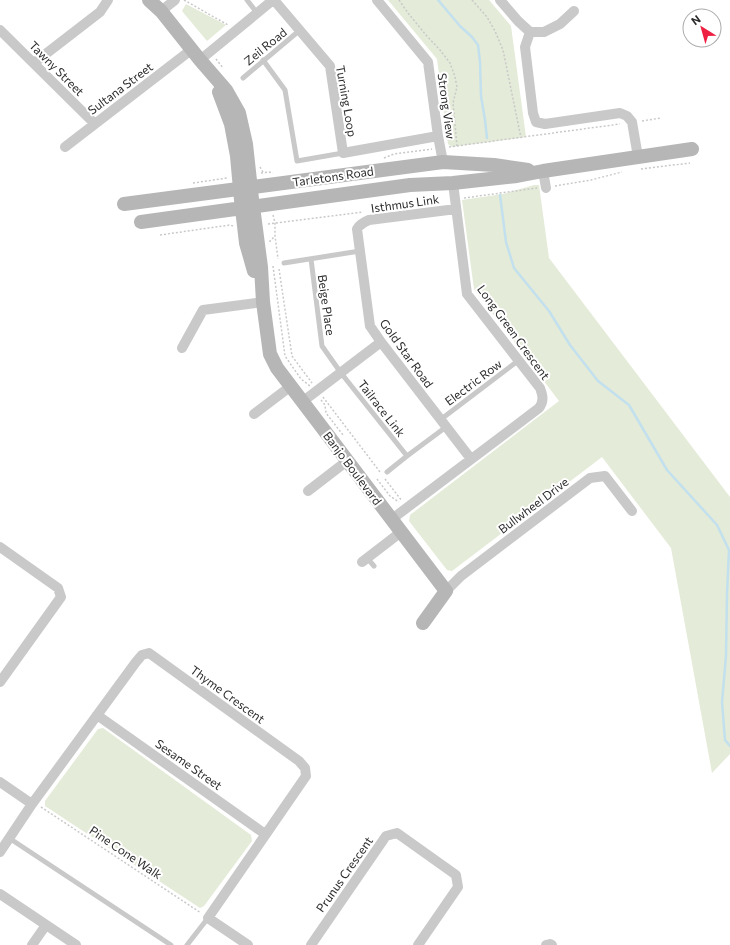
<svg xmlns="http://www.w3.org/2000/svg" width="730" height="945" font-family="Commissioner,sans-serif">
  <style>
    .green { fill: #e4ebd8 }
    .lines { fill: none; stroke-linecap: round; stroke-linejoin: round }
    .stream { stroke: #c2e0ed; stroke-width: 2.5 }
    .path { stroke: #c9c9c9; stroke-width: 1.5; stroke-dasharray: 2 2; stroke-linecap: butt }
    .lane { stroke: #c9c9c9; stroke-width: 5 }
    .street { stroke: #c9c9c9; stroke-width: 10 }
    .secondary { stroke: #b6b6b6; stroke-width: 14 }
    .labels { text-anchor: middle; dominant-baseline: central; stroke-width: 4; stroke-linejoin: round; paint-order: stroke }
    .street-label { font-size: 12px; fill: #2c2c2c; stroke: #fff }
  </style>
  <rect width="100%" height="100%" fill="#fff"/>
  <path class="green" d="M 388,0 L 489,0 L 511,26 L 526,137 L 452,147 L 448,144 L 437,59 Z
    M 186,4 L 226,25 L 207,41 L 182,11 Z
    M 534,185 L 539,185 L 549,258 L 730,497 L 730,754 L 712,773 L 671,548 L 602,457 L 452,571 L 447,570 L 409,521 L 410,515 L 559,401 L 474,289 L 462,200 L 503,194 Z
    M 103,728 L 251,835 L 252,841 L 204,906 L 200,908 L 45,806 L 45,801 L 98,729 Z"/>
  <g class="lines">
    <path class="stream" d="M 438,0 L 460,26 L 472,37 L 478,45 L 480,62 L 481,96 L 485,120 L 487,138
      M 500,195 L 506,242 L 514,268 L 549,311 L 570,345 L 598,381 L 629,405 L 667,470 L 717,525 L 729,550 L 727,594 L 726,656 L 722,702 L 725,740 L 730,746"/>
    <path class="path" d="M 184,0 L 228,25
      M 399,0 L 408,13 L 426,35 L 440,50 L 450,63 L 455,77 L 457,87 L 453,103 L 457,146
      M 472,0 L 487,17 L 495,31 L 503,50 L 521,138
      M 216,59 L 223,68
      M 642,121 L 661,118
      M 449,147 L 620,124
      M 384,158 L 394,154 L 432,149
      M 260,167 L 264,174
      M 641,169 L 690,163
      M 261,173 L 269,172 L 273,173
      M 193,183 L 227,178
      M 555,186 L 591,180 L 622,172
      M 464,198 L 537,188
      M 273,215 L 275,223 L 275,236 L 278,259
      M 268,224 L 363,212
      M 160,235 L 230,225 L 233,226
      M 270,242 L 270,241 L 275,236
      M 273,266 L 285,356 L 301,379 L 310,386
      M 279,269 L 292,356 L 312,383
      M 323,397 L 380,472
      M 321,400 L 325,405 L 326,413 L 343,435
      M 377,479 L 390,496 L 399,502
      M 385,479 L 402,501
      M 41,807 L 201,913"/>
    <path class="lane" d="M 247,0 L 257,13
      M 263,60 L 285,90 L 297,161 L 343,153
      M 243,78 L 300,30
      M 311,259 L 322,346 L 341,373 L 407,456
      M 284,263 L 360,251
      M 440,420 L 519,360
      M 387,472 L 407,456 L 446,427
      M 367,558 L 374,566
      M 9,838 L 171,945
      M 187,945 L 208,918"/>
    <path class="street" d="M 274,0 L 330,66 L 343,153 L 438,136
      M 377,0 L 428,62 L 438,136 L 443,162
      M 500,0 L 518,21 L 530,32
      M 161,11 L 175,0
      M 0,30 L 95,124
      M 530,32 L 525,47 L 533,113 L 536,122 L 545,124 L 620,113 L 627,116 L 632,122 L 638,157
      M 530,32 L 544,32 L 560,24 L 574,11
      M 200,60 L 273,0
      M 34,63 L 100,12 L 108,0
      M 65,147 L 191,50
      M 543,171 L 546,188
      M 456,209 L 369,220 C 364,222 360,224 357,229 L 370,326 L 381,342 L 471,459
      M 182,348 L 203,310 L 263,302
      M 302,402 L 381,342
      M 254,414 L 291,386
      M 308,491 L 347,461
      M 392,519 L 539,408 C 544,401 543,396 540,388 L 467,294 L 453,183
      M 0,547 L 58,588 L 61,597 L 0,682
      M 362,562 L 401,532
      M 446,591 L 461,576 L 590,478 L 605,476 L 632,511
      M 97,715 L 265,834
      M 0,782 L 32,804
      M 0,852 L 32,804 L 136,662 L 142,655 L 149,653 L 299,761 L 305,768 L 306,776 L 208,918 L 248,945
      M 0,894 L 76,945
      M 32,945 L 46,925
      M 311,945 L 386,836 L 397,833 L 456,875 L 458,887 L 418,945
      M 546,945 L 550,944 L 552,945"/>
    <path class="secondary" d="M 149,0 L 161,11 L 200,60 L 226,90 L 239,113 L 246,144 L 252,199 L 261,267 L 263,302 L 270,354 L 277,368 L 446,591 L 423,623
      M 219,92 L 231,124 L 237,156 L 241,200 L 246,243 L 254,271
      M 124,204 L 443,162 L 494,165 L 528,170
      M 141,222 L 410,185 L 453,183 L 517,176 L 543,171 L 692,149"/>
  </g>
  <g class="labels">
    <g class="street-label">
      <text transform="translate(265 46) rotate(-39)">Zeil Road</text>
      <text transform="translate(57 68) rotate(45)">Tawny Street</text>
      <text transform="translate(120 88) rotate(-37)">Sultana Street</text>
      <text transform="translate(347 101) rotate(80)">Turning Loop</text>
      <text transform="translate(447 106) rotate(82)">Strong View</text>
      <text transform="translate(333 176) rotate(-8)">Tarletons Road</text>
      <text transform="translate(405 203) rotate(-8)">Isthmus Link</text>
      <text transform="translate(327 305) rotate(82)">Beige Place</text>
      <text transform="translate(514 332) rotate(54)">Long Green Crescent</text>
      <text transform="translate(407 353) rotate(54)">Gold Star Road</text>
      <text transform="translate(473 382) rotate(-37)">Electric Row</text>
      <text transform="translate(382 408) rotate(52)">Tailrace Link</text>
      <text transform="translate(353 468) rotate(53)">Banjo Boulevard</text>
      <text transform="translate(533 505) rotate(-37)">Bullwheel Drive</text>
      <text transform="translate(228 694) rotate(36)">Thyme Crescent</text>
      <text transform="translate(189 764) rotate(35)">Sesame Street</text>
      <text transform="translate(126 852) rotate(34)">Pine Cone Walk</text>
      <text transform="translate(344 874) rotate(-55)">Prunus Crescent</text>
    </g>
  </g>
  <g transform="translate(702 28) rotate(323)"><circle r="19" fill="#ffffff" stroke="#ababab"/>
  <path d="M0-3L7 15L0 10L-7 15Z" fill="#ef2143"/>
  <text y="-6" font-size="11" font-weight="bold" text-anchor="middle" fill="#2c2c2c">N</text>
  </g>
</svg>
